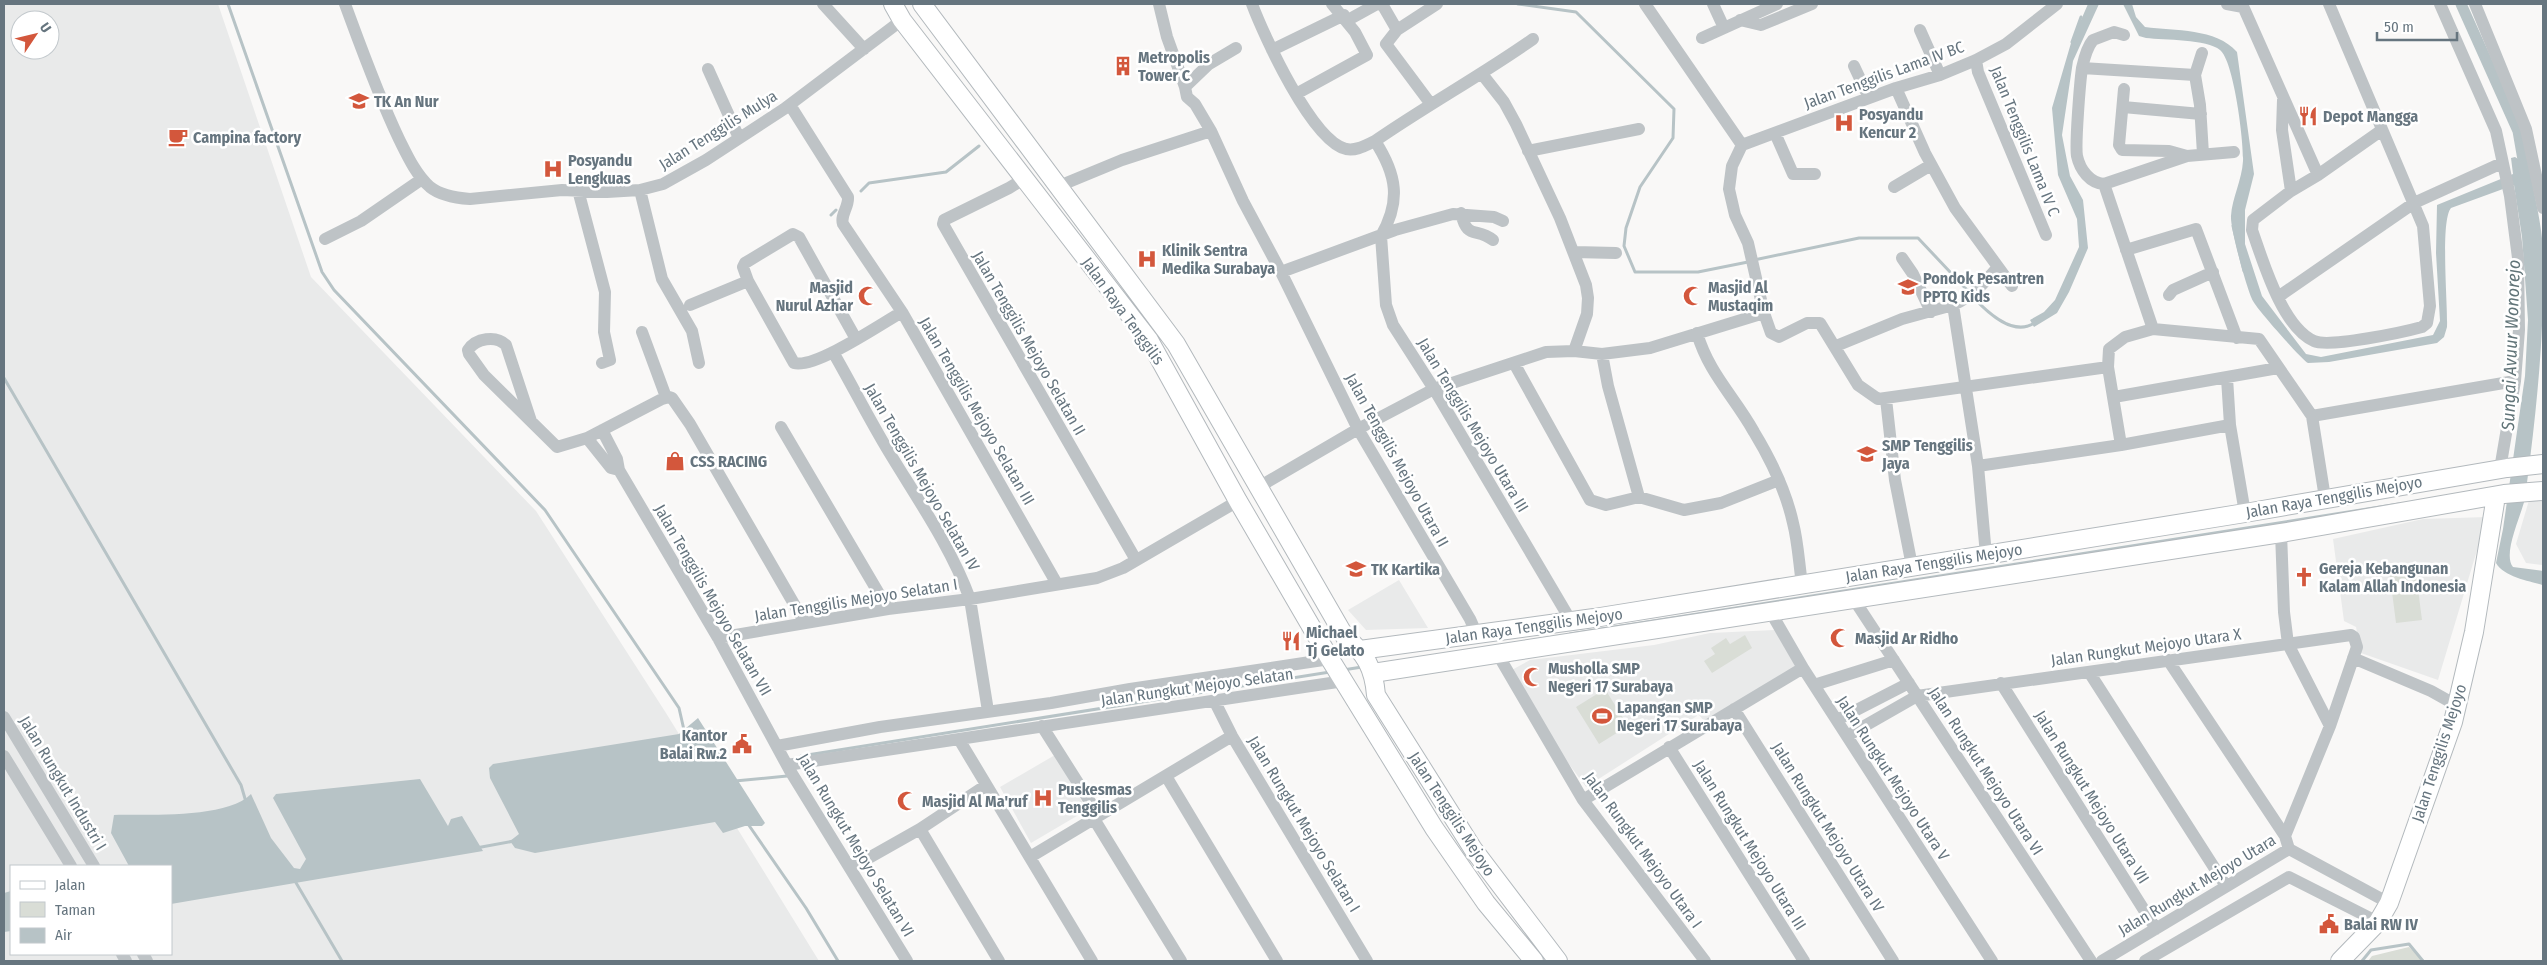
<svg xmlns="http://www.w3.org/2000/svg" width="2547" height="965" font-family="'Fira Sans Condensed',sans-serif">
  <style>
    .built { fill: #e9eaea; fill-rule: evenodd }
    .green { fill: #d9ddd6 }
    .water { fill: #b7c3c6 }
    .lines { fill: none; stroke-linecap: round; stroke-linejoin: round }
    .stream { stroke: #b7c3c6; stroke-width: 3 }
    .canal { stroke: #b7c3c6; stroke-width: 11 }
    .secondary-casing { stroke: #b3b9bd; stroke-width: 20 }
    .street { stroke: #bec3c6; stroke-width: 12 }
    .secondary { stroke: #fff; stroke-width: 18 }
    .labels { text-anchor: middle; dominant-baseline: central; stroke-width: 5; stroke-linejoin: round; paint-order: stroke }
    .poi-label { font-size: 16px; font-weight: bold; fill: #66757f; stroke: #fff; text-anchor: start }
    .street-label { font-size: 16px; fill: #66757f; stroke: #fff }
    .water-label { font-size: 18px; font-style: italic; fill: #617478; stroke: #fff }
  </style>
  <rect width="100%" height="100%" fill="#f9f8f7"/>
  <path class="built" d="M 4,4 L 218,4 L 311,277 L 536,511 L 666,713 L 819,961 L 4,961 ZM 20,20 L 50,20 L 50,50 L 20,50 ZM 11,866 L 171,866 L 171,954 L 11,954 Z
    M 2543,495 L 2543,565 L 2526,563 L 2516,544 L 2530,497 Z
    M 2487,517 L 2438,680 L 2361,653 L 2356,627 L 2344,621 L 2333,539 L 2423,519 Z
    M 1399,580 L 1428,628 L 1366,630 L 1348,610 Z
    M 1775,630 L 1797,666 L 1704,721 L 1691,705 L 1697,716 L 1586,787 L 1554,744 L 1510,671 L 1530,660 L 1654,645 L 1710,633 Z
    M 1055,755 L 1087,810 L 1031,843 L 1000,787 Z"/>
  <path class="green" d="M 2415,566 L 2422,620 L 2396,623 L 2389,569 Z
    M 1745,635 L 1752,648 L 1712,673 L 1704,661 L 1715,654 L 1711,648 L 1726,638 L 1730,644 Z
    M 1605,689 L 1628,726 L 1599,744 L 1576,707 Z
    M 2409,947 L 2425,961 L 2368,961 L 2372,956 Z"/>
  <path class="water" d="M 2088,4 L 2099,4 L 2073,61 L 2062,135 L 2070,176 L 2083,200 L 2088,248 L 2069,292 L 2057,313 L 2034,327 L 2030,320 L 2044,312 L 2055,300 L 2079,247 L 2077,219 L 2058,175 L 2052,108 L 2071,43 Z
    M 2123,4 L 2132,4 L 2136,17 L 2145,27 C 2175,31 2216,28 2237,52 L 2254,174 L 2245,210 L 2245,244 L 2262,296 L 2306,354 L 2321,357 L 2433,335 L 2440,321 L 2436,253 L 2437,205 L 2513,174 L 2511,158 L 2515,157 L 2529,166 C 2534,194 2542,224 2543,252 C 2545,333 2536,417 2525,498 C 2522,514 2502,554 2513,567 L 2543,571 L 2543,585 C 2529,581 2504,577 2496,563 L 2503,529 L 2525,376 L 2528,320 L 2522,237 L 2514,185 L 2451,208 C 2440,221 2448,304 2447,327 L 2444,337 L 2437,343 L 2329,362 L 2308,363 C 2301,359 2257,309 2253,301 C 2247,290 2230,228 2231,216 C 2232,198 2242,180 2243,161 C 2244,142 2234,61 2220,50 C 2207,39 2164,40 2146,38 L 2139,36 Z
    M 698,718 L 765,823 L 762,826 L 745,826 L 723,833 L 715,822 L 535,853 L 515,848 L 510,841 L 519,834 L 490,778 L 489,768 L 493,764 L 679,734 Z
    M 420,779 L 448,826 L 451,819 L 462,816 L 483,851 L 171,904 L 171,866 L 129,866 L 111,833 L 114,815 C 150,814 226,819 251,794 L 271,838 L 294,868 L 300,869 L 306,859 L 273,798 L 276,794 Z
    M 11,891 L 11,931 L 4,932 L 4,893 Z"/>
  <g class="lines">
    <path class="stream" d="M 228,4 L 322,272 L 334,290 L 545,510 L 679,708 L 684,730
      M 1518,4 L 1576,12 L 1674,109 L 1673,138 L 1640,187 L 1626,228 L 1624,246 L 1635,272 L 1698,272 L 1748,262
      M 2072,42 L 2081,17
      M 861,191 L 869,183 L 946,172 L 979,146
      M 831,215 L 836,210
      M 2233,226 L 2244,271
      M 1754,260 L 1859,238 L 1918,238 L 1968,291
      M 1974,298 C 1988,313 2014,338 2036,322
      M 4,378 L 241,785 L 246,802
      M 1570,634 L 2399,504
      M 1343,670 L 1362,667
      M 801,756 L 1330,672
      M 735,781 L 787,776
      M 748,824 L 806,908 L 838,961
      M 476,848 L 514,841
      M 295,881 L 342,961
      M 2362,961 L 2371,950 L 2409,944 L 2423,961"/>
    <path class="canal" d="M 2461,4 L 2518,131 L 2526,177"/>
    <defs>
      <path id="secondary" d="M 893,4 L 902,20 L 1149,340 L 1238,501 L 1330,659 L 1434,828 L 1486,903 L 1534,961
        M 922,4 L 1176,344 L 1345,637 C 1365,652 1374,669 1376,695 L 1473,849 L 1558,961
        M 1360,650 L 1594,618 L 2245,513 L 2507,468 L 2543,464
        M 1373,673 L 2281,533 L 2504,494 L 2543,491
        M 2340,961 L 2378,922 L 2389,903 L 2453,722 L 2474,632 L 2496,496"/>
    </defs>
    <use href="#secondary" class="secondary-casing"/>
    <path class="street" d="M 345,4 C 362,50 378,95 399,139 C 407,155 416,175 430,187 C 441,196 457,198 470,199 L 562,190 L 607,192 L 640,190 L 663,184 L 706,160 L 784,109 L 902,20
      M 823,4 L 864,49
      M 1159,4 L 1167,37 L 1185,87 L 1187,97 L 1195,104 L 1211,131 L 1243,201 L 1281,272 L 1395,230 L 1453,214 L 1494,217 L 1503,221
      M 1252,4 C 1264,36 1312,141 1346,149 C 1357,151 1366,145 1375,141 C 1397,175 1401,201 1381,236
      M 1382,4 L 1397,30 L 1386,44 L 1430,103
      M 1645,4 L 1742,145
      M 1713,4 L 1724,28
      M 2227,4 L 2243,7
      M 2242,4 L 2318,175
      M 2329,4 L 2423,226 L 2430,306 L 2427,323 L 2422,327 C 2404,332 2329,348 2314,341 C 2282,327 2263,261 2252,230 L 2253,220 L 2291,191 L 2318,175 L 2382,130
      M 2440,4 L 2496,131 L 2510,196 L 2518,258 L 2519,330 L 2515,381 L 2500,469
      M 2475,4 L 2526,129 L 2543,208
      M 1348,20 L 1377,4
      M 1740,20 L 1761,25 L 1812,4
      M 1397,30 L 1437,4
      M 1920,30 L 1940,75
      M 2124,35 L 2114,32 L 2093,40 C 2087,47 2084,59 2082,68 C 2080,82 2075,144 2077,156 C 2080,170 2090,183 2104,184 L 2153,329
      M 1702,38 L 1777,4
      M 1272,50 L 1344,15
      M 2202,53 L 2195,75 L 2200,105 L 2203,154
      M 1976,60 L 1978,72 L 2046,235
      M 1854,66 L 1869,98
      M 2082,68 L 2195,75
      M 708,69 L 739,138
      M 1482,74 L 1504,102 L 1516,124 L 1560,218 L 1586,285 L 1588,298 L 1587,314 L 1574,351
      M 1185,87 L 1209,64 L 1236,48
      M 1896,88 L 1925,153 L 1955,208 L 2012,286
      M 2124,89 L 2119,145 L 2122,150 L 2169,151 L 2187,156
      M 1296,94 L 1367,55 L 1355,32 L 1332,4
      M 2283,100 L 2282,130 L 2291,191
      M 790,105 L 848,197 C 849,207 840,215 843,224 L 902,312 L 1057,584
      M 2123,107 L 2201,114
      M 1775,133 L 1793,174 L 1815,174
      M 1375,141 C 1427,105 1482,75 1533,39
      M 1742,145 L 1896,88 L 1940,75 L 1976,60 L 2006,44 L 2057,4
      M 1528,151 L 1639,129
      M 1024,179 L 1009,188 L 944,220 L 943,224 L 1136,560
      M 2104,184 L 2187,156 L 2234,152
      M 1059,186 L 1122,160 L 1211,131
      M 1894,187 L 1931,165
      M 578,190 L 605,292 L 604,332 L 610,360 L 602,363
      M 640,190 L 662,279 L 692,331 L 699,363
      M 1461,213 C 1467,240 1476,227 1493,240
      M 1381,236 L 1386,305 L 1393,325 L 1434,389 L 1571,621
      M 325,239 L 361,221 L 422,179
      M 2126,250 L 2196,229 L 2237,338
      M 1574,252 L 1616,253
      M 1902,258 L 1913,274 L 1931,312
      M 1281,272 L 1358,429 L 1470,619 L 1477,635
      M 748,281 L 743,267 L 745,263 L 793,234 L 799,237 L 856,339
      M 2169,295 L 2173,290 L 2213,272
      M 2278,297 L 2414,203 L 2502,163
      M 690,305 L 748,281 L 794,363 C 815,369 881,324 902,312
      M 1764,313 L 1771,333 L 1779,337 L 1807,323 L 1820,323 L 1858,385 L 1878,399 L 2108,367
      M 642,332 L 666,397
      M 1697,333 C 1709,374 1734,396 1754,432 C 1771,460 1786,491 1793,523 C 1798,542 1799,564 1802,584
      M 1836,346 L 1902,319 L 1953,305
      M 833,352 C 852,385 869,419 889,452 C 918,500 951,547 970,599 L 988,711
      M 1602,354 L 1608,386 L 1639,497
      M 1514,363 L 1590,500 L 1606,505 L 1639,497
      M 2227,378 L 2230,425 L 2245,513
      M 2114,397 L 2278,368
      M 1886,399 L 1895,480 L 1912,566
      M 2312,416 L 2515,381
      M 531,421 L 506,345 C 496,335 476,338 468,350 L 469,354 L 484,375 L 557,447 L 587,438 L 662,399 L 669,397 L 672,398 L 690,424 L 805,623
      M 781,427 L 888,609
      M 602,430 L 617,459 L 619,470 L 718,638 L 789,769 L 907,961
      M 587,438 L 611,468 L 619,470
      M 2121,445 L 2108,367 L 2109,349 L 2125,337 L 2153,329 L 2259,339 L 2312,416 L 2325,498
      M 1978,466 L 2121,445 L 2230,425
      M 1257,488 L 1358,429 L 1434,389 L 1546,352 L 1574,351 L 1602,354 L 1650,348 L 1764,313 L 1748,243 L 1735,215 L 1729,189 L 1732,166 L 1742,145
      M 1639,497 L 1684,510 L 1721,503 L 1779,480
      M 2281,533 L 2284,612 L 2288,644 L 2330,726
      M 1986,555 L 1978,466 L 1953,305 C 1972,297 1985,282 1998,267
      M 1853,598 L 2091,961
      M 1770,611 L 1803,668 L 1992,961
      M 718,638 L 888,609 L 970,599 L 1097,578 L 1123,568 L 1238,501
      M 1497,653 L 1583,800 L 1705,961
      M 2353,658 L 2431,691 L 2456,705
      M 2168,660 L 2285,836
      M 2089,672 L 2226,886
      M 2001,683 L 2156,929
      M 1814,685 L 1894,660
      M 1215,702 L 1232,736 L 1367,961
      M 1734,709 L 1893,961
      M 4,717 L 94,866
      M 1837,720 L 1909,683
      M 1042,726 L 1099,816
      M 1847,736 L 1917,696 L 2351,635 L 2354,637 L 2357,647 L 2330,726 L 2285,836 L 2289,849
      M 960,741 L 1092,961
      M 777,746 L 880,727 L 1051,703 L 1130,689 L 1330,659
      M 1669,747 L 1804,961
      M 4,756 L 71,866
      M 787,765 L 1344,681
      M 1166,776 L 1277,961
      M 1583,800 L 1803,668
      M 1094,819 L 1181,961
      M 920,829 L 999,961
      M 1030,857 L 1232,736
      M 851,868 L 920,829 L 985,786
      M 122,954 L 126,961
      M 143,954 L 147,961
      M 2102,961 L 2289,849 L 2389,903
      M 2145,961 L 2289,877 L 2378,922"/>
    <use href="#secondary" class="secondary"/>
  </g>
  <defs>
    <symbol id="building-bare" viewBox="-9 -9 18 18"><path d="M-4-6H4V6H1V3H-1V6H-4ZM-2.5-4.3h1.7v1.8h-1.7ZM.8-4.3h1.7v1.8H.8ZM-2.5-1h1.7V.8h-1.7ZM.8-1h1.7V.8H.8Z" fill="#d3573c" stroke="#fff" stroke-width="2.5" paint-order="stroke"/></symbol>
    <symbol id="school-bare" viewBox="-9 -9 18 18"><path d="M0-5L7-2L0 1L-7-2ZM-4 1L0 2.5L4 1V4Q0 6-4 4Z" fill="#d3573c" stroke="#fff" stroke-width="2.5" paint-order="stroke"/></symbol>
    <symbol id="restaurant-bare" viewBox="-9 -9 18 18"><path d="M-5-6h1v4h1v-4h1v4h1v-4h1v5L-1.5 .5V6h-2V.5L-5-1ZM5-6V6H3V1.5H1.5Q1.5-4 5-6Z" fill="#d3573c" stroke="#fff" stroke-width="2.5" paint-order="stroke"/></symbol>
    <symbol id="hospital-bare" viewBox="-9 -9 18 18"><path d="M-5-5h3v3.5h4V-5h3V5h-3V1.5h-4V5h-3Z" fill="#d3573c" stroke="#fff" stroke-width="2.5" paint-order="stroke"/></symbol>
    <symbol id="cafe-bare" viewBox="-9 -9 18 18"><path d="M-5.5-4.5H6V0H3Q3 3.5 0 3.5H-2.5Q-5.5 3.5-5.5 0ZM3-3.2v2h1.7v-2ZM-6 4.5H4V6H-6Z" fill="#d3573c" stroke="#fff" stroke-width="2.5" paint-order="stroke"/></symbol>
    <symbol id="mosque-bare" viewBox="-9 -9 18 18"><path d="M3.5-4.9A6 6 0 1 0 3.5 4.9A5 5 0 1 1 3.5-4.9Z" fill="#d3573c" stroke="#fff" stroke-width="2.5" paint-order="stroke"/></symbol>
    <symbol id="shop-bare" viewBox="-9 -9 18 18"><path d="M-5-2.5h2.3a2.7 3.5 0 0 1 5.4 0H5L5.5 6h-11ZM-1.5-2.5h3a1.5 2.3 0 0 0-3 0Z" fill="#d3573c" stroke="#fff" stroke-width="2.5" paint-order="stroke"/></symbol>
    <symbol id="church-bare" viewBox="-9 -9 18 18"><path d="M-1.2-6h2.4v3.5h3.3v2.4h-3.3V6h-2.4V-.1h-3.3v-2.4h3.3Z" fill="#d3573c" stroke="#fff" stroke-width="2.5" paint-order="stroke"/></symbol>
    <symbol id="stadium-bare" viewBox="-9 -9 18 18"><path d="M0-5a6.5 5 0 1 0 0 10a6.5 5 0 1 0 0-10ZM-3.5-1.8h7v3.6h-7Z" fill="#d3573c" stroke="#fff" stroke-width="2.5" paint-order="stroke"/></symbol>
    <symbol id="civic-bare" viewBox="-9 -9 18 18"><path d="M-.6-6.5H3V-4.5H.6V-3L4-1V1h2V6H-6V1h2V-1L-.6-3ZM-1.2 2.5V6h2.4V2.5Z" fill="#d3573c" stroke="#fff" stroke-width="2.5" paint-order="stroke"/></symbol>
  </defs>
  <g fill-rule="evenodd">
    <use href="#building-bare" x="1109" y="52" width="28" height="28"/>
    <use href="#school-bare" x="345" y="87" width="28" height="28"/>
    <use href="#restaurant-bare" x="2294" y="102" width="28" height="28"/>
    <use href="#hospital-bare" x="1830" y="109" width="28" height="28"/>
    <use href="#cafe-bare" x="164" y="123" width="28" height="28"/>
    <use href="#hospital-bare" x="539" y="155" width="28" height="28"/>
    <use href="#hospital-bare" x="1133" y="245" width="28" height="28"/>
    <use href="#school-bare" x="1894" y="273" width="28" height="28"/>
    <use href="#mosque-bare" x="854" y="282" width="28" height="28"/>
    <use href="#mosque-bare" x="1679" y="282" width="28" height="28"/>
    <use href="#school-bare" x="1853" y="440" width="28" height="28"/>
    <use href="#shop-bare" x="661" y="447" width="28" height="28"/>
    <use href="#school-bare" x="1342" y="555" width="28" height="28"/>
    <use href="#church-bare" x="2290" y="563" width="28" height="28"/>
    <use href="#mosque-bare" x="1826" y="624" width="28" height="28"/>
    <use href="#restaurant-bare" x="1277" y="627" width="28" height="28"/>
    <use href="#mosque-bare" x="1519" y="663" width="28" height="28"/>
    <use href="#stadium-bare" x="1588" y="702" width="28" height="28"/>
    <use href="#civic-bare" x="728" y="730" width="28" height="28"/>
    <use href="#hospital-bare" x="1029" y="784" width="28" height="28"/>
    <use href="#mosque-bare" x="893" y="787" width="28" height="28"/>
    <use href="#civic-bare" x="2315" y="910" width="28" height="28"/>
  </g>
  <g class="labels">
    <g class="poi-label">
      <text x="1138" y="57">Metropolis<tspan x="1138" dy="18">Tower C</tspan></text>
      <text x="374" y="101">TK An Nur</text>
      <text x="1859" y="114">Posyandu<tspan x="1859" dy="18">Kencur 2</tspan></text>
      <text x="2323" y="116">Depot Mangga</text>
      <text x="193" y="137">Campina factory</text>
      <text x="568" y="160">Posyandu<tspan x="568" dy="18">Lengkuas</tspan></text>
      <text x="1162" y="250">Klinik Sentra<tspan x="1162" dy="18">Medika Surabaya</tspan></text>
      <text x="1923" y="278">Pondok Pesantren<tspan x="1923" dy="18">PPTQ Kids</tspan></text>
      <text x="853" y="287" text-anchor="end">Masjid<tspan x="853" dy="18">Nurul Azhar</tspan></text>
      <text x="1708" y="287">Masjid Al<tspan x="1708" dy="18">Mustaqim</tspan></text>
      <text x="1882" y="445">SMP Tenggilis<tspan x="1882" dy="18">Jaya</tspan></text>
      <text x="690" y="461">CSS RACING</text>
      <text x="2319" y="568">Gereja Kebangunan<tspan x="2319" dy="18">Kalam Allah Indonesia</tspan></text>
      <text x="1371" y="569">TK Kartika</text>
      <text x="1306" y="632">Michael<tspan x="1306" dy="18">Tj Gelato</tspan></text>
      <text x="1855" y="638">Masjid Ar Ridho</text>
      <text x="1548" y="668">Musholla SMP<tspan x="1548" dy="18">Negeri 17 Surabaya</tspan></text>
      <text x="1617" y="707">Lapangan SMP<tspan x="1617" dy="18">Negeri 17 Surabaya</tspan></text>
      <text x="727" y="735" text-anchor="end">Kantor<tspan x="727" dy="18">Balai Rw.2</tspan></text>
      <text x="1058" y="789">Puskesmas<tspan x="1058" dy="18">Tenggilis</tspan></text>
      <text x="922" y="801">Masjid Al Ma'ruf</text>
      <text x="2344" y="924">Balai RW IV</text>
    </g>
    <g class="street-label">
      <text transform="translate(1884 75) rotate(-20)">Jalan Tenggilis Lama IV BC</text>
      <text transform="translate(718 130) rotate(-32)">Jalan Tenggilis Mulya</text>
      <text transform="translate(2025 141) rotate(68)">Jalan Tenggilis Lama IV C</text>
      <text transform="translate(1123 311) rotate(54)">Jalan Raya Tenggilis</text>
      <text transform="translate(1029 343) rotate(60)">Jalan Tenggilis Mejoyo Selatan II</text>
      <text transform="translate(977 411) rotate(60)">Jalan Tenggilis Mejoyo Selatan III</text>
      <text transform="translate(1473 425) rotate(59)">Jalan Tenggilis Mejoyo Utara III</text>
      <text transform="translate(1397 460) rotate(61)">Jalan Tenggilis Mejoyo Utara II</text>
      <text transform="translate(922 477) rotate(60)">Jalan Tenggilis Mejoyo Selatan IV</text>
      <text transform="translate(2334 497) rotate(-10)">Jalan Raya Tenggilis Mejoyo</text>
      <text transform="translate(1934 563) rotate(-9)">Jalan Raya Tenggilis Mejoyo</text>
      <text transform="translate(713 600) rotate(60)">Jalan Tenggilis Mejoyo Selatan VII</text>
      <text transform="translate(856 600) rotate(-9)">Jalan Tenggilis Mejoyo Selatan I</text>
      <text transform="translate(1534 626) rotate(-8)">Jalan Raya Tenggilis Mejoyo</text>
      <text transform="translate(2146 647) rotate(-8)">Jalan Rungkut Mejoyo Utara X</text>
      <text transform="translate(1197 687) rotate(-8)">Jalan Rungkut Mejoyo Selatan</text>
      <text transform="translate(2439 753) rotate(-72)">Jalan Tenggilis Mejoyo</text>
      <text transform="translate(1986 771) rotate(57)">Jalan Rungkut Mejoyo Utara VI</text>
      <text transform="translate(1893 778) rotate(57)">Jalan Rungkut Mejoyo Utara V</text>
      <text transform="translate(63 783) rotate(59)">Jalan Rungkut Industri I</text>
      <text transform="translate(2092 797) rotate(58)">Jalan Rungkut Mejoyo Utara VII</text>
      <text transform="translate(1452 814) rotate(57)">Jalan Tenggilis Mejoyo</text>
      <text transform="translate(1304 824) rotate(59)">Jalan Rungkut Mejoyo Selatan I</text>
      <text transform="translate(1828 827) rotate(58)">Jalan Rungkut Mejoyo Utara IV</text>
      <text transform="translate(856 845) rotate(59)">Jalan Rungkut Mejoyo Selatan VI</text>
      <text transform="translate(1750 845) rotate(58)">Jalan Rungkut Mejoyo Utara III</text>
      <text transform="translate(1643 850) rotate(54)">Jalan Rungkut Mejoyo Utara I</text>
      <text transform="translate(2197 885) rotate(-31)">Jalan Rungkut Mejoyo Utara</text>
    </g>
    <g class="water-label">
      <text transform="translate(2511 345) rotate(-88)">Sungai Avuur Wonorejo</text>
    </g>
  </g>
  <rect width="2547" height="965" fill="none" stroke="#66757f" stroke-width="10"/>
  <rect x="10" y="865" width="162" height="90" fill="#ffffff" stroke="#c2c8cc"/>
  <rect x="20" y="881" width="25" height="8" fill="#ffffff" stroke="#c2c8cc"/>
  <text x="55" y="890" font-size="15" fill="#66757f">Jalan</text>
  <rect x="20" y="902" width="25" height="15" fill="#d9ddd6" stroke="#c2c8cc"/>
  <text x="55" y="915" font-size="15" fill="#66757f">Taman</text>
  <rect x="20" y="928" width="25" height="15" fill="#b7c3c6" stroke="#c2c8cc"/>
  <text x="55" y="940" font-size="15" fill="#66757f">Air</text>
  <g transform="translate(35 35) rotate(55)"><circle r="24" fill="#ffffff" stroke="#c2c8cc"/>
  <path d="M0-4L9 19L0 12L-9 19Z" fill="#d3573c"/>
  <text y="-8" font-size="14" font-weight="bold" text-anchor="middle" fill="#66757f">U</text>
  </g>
  <path d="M2377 32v8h80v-8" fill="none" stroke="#66757f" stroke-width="2.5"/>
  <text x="2384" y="32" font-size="15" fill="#66757f" stroke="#ffffff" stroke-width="4" paint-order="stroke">50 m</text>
</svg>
